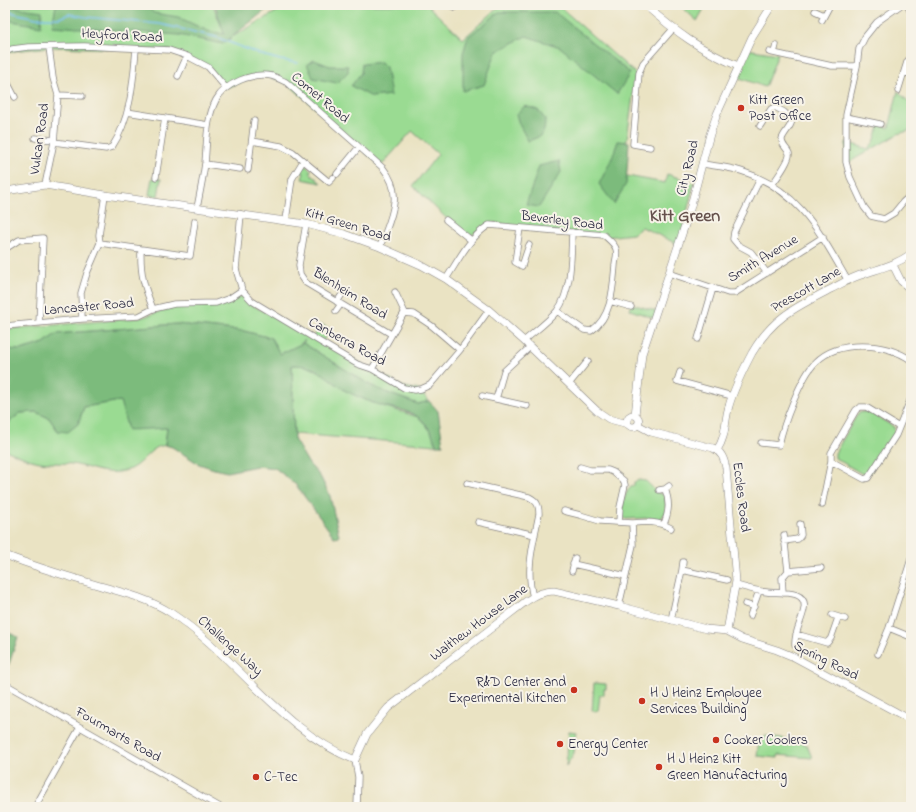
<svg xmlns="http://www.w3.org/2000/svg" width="916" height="812" font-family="'Indie Flower',sans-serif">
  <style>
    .green { fill: #9adb92; stroke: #5e7e66 }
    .forest { fill: #7bbb7c; stroke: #4e6e5c }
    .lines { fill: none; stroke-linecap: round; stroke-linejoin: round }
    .stream { stroke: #75bfee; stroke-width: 1.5 }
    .minor-casing { stroke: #86827f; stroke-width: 7 }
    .tertiary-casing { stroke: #86827f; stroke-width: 8 }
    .minor { stroke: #fff; stroke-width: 5.5 }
    .tertiary { stroke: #fff; stroke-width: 7 }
    .poi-dot { fill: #c8321e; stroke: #f7f3e8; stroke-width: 1.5 }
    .labels { text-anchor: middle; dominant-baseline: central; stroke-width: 4; stroke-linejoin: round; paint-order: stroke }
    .street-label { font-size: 14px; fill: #22223b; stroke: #f7f3e8 }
    .poi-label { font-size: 14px; fill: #22223b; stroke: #f7f3e8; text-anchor: start }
    .district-label { font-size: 18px; font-weight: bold; fill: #65514c; stroke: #f7f3e8 }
  </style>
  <rect width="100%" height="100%" fill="#f7f3e8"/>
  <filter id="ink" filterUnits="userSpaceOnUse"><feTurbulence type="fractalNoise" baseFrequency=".025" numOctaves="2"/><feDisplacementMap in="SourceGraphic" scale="8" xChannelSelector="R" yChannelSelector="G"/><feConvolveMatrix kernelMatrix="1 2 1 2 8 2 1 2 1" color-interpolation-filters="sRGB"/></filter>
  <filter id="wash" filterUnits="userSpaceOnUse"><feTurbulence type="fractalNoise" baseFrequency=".012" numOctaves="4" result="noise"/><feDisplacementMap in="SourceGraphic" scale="16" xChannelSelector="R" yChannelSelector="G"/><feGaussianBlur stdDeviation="0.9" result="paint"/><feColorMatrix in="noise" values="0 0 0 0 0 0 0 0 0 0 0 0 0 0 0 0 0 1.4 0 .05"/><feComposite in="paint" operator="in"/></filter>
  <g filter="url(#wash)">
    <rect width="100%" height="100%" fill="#eae3c3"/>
    <path class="green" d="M 5,5 L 213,5 L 227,40 L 288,5 L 427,5 L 463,39 L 499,7 L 559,6 L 636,74 L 622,175 L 665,183 L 667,174 L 694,183 L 679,245 L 642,227 L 633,234 L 606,237 L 520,228 L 492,222 L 470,236 L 445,217 L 413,186 L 438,154 L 412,131 L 381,166 L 286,82 L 259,75 L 226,88 L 208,67 L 169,50 L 49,47 L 5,52 Z
      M 680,5 L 706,5 L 697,21 Z
      M 746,49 L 778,54 L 765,87 L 734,76 Z
      M 898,91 L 911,105 L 911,130 L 898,134 L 846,164 L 846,142 L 868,149 L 874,142 L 880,124 L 889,128 Z
      M 306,166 L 311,170 L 310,173 L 321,183 L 302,179 L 304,173 L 300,171 L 302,167 Z
      M 152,178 L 161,179 L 158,196 L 149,195 Z
      M 242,296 L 250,304 L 313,337 L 321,324 L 330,329 L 323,342 L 402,386 L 419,390 L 429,401 L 418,404 L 390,394 L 370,385 L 303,343 L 305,340 L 299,345 L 280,354 L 271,338 L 244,331 L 177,324 L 56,334 L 44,343 L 21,350 L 5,349 L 5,329 L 140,318 L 174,307 L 220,306 Z
      M 632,304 L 656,311 L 654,318 L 630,310 Z
      M 292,365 L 305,365 L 326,375 L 346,391 L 373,403 L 418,417 L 427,426 L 433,436 L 436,445 L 294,434 Z
      M 120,401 L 167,428 L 165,445 C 163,446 159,446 156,448 C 147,453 141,464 130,469 C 110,477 96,469 77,465 C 65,462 52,464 40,462 C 28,460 16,454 5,450 L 5,426 L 20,413 L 36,412 L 49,418 L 58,431 L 78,424 L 84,407 Z
      M 868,411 L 894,427 L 895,434 L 869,474 L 864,475 L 835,458 L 835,453 L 858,413 Z
      M 639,480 L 646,481 L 658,493 L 665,495 L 666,514 L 664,514 L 660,520 L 651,518 L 625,519 L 623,517 C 621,507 624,490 634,485 L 634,482 Z
      M 594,683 L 606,684 L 606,689 L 604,689 L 604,695 L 600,695 L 598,711 L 592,711 Z
      M 569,731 L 576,732 L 574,753 L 566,766 Z
      M 765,736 C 779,737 794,740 807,745 L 812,758 L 778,755 L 778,758 L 757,756 C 758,747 758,741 765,736 Z"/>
    <path class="forest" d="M 56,5 L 145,5 L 154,13 L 178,17 L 208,31 L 224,34 L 215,5 L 272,5 L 223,44 L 179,35 L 52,26 Z
      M 5,6 L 42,11 L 41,26 L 5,20 Z
      M 499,12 L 555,12 L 630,73 L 617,94 L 560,47 L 526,36 L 496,52 L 484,85 L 463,91 L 463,53 L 468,37 Z
      M 314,60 L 330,66 L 348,66 L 348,72 L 337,83 L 313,78 L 307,64 Z
      M 381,62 L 386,67 L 391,95 L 372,97 L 351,86 L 361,73 L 362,64 Z
      M 525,106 L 538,110 L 545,119 C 545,134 543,136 528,141 L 519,124 L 516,114 Z
      M 618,141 L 629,142 L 626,184 L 614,204 L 599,184 L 612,158 Z
      M 559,161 L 561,172 L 539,207 L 526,205 L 539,166 Z
      M 177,324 L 244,331 L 271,338 L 280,354 L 303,343 L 370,385 L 390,394 L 418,404 L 429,401 L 438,411 L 443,445 L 436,445 C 433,435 428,424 418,417 C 407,409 385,408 371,402 C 363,399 354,395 346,391 C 326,378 319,365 292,365 L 294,439 L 309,464 L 320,476 L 330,496 L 339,536 L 334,537 L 296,485 L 275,468 L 257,466 L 227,472 L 214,469 L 199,464 L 172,447 L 165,445 L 167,428 L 128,430 L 120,401 L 84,407 L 78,424 L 68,432 L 58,431 L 49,418 L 36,412 L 20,413 L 5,426 L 5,349 L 21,350 L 44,343 L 56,334 Z
      M 5,631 L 18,637 L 9,664 L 5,666 Z"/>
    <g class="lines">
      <path class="stream" d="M 5,11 L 36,18 L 59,18 L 69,14 L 86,17 L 160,24 L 216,37 L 259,54 L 280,60 L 298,63"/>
    </g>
  </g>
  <g filter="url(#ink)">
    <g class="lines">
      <defs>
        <path id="minor" d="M 901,5 L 877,22 L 865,37 L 859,49 L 857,66 L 846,115 L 846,162 L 850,177 L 864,207 L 871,216 L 884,219 L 894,213 L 903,202 L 911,195
          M 907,5 L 911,12
          M 454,8 L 456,5
          M 815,11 L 824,15
          M 822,20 L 830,5
          M 5,52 L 12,49 L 28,47 L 84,46 L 169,50 L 187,56 L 208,67 L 226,88
          M 769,52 L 832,66 L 857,66
          M 774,53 L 776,45
          M 904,72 L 911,74
          M 178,76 L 187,56
          M 5,78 L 15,97
          M 898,91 L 907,62 L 911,56
          M 58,95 L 82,96
          M 127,112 L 208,125
          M 846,117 L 880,124
          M 760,126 L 771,109 L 775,107 L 784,112 L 792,120 C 791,128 784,132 782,139 C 781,145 787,148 789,153 C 791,159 776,179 772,185
          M 35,138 L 54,140
          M 252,141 L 281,146 L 293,152 L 329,182 L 333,178
          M 54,142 L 106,149 L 112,147 C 131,118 133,82 136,49
          M 650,147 L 633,144 L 639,73 L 643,63 L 673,29
          M 205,164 L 240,169
          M 702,164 C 715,166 729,167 741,171 C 799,189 820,233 848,281
          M 248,170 L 254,121
          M 337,174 L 359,147
          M 156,177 L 165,118
          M 760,179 L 734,232 L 733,239 L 738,245 L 751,252 L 767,273
          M 45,185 L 54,142 L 58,95 L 53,78 L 49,47
          M 197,208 C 200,193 203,178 205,163 C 207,142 206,119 216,100 C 225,83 253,72 272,76 C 276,77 281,80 286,82 L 383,168 C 405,195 390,218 380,247
          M 241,214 L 236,269 L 242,290 L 252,301 L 357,364 L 372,369 L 404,388 L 415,390 L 421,389 L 430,385 L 460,350 L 489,310
          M 286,220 L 292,179 L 303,161
          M 446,220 L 471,240
          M 306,224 L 299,265 L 300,274 L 306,283 L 391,334
          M 520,228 L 515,262 L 522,266 L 529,245
          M 100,243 L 141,249 C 140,274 144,286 153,309
          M 5,249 L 19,240 L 43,238 L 39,323
          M 141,249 L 190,256 L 195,221
          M 669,273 L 728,293 L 735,293 L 823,237
          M 446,279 C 459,259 469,238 489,225 L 604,235 C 608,239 615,244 616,249 C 618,254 615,261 615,265 C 613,288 612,317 591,331 L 584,330 L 557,311
          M 395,292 L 405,313
          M 610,301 L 631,307
          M 337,302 L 343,293
          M 336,311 L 341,304
          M 82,319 L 81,293 L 87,273 L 100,243 L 99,235 L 105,195
          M 5,326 L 82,319 L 139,316 L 153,309 L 174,304 L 216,303 L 230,298 L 242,290
          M 698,339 L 713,288
          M 524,341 C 534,332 549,321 557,311 C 572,291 571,256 572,232
          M 372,369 L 404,313 L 414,314 L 432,326 L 460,350
          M 680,372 L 677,381 L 732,396
          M 569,384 L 588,361
          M 482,396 L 496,399
          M 527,406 L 496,399 L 504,371 L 530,347
          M 761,443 L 779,445 C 783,425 801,376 816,362 C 839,339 886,343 911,360
          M 831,461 L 864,479 L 868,478 L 896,435 L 911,398
          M 580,467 L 590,470 L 608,470 L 613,472 L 624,481 L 625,485 L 620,507 L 619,522
          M 467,483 L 529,497 C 537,501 539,505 539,514 C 534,541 525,569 533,597
          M 659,490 L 665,489 L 669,486
          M 822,505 L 831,461 L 831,453 L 856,410 L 860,407 L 866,407 L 899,427
          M 564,511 L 580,515 L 600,521 L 632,523 L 633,545 L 619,606
          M 478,522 L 535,535
          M 632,523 C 646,522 658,521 671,528
          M 664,524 C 669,512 670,502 665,489
          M 784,535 L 788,571
          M 784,541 L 798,539 L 801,535 L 800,524
          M 573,564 L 626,576
          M 682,570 L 683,562
          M 572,571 L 575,558
          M 736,585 C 746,588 756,591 767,592 C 777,594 808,588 804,609 C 802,621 794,632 795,645
          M 783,593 L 782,578 L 788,571 L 821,568
          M 745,604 L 754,607
          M 832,615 L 845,619
          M 750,616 L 759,591
          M 671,620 L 682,570 L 727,580
          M 889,628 L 911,637
          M 796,634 L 827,643 L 831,638 L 838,618
          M 878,654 L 889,628 L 911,559
          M 5,684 L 220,807
          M 355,760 L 358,777 L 357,807
          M 35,807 L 80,727"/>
        <path id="tertiary" d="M 645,5 C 676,32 700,50 738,66
          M 5,192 L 12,190 L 45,185 L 105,195 L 306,224 L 344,234 L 380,247 L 421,265 L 446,279 L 489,310 L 524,341 L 597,411 L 609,419 L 628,424
          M 893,265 L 901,281 L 911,290
          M 635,415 L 642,354 L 689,213 L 710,134 L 717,114 L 752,37 L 772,5
          M627 421a6 6 0 1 1 12 0a6 6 0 1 1-12 0Z
          M 638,425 L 651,432 L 713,448 C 722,452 724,459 726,468 L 736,581 L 727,631
          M 717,450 C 727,435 724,422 729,406 C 734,388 743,370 752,353 C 772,318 796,307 831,289 C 841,284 852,277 864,274 C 881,268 895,265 911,254
          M 5,555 C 35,567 66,576 97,585 C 122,592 150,599 171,613 C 237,656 280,730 355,760 L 367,734 L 388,708 L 525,602 C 534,596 542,591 554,591 L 619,606 L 706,629 L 727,631 L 742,639 L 777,650 L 794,657 L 911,720"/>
      </defs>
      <use href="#minor" class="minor-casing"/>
      <use href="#tertiary" class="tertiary-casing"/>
      <use href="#minor" class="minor"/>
      <use href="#tertiary" class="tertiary"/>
    </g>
  </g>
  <g class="poi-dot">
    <circle cx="741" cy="108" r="4"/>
    <circle cx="574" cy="690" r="4"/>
    <circle cx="642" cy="701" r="4"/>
    <circle cx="716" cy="740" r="4"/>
    <circle cx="560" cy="744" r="4"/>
    <circle cx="659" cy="767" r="4"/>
    <circle cx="256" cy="777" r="4"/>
  </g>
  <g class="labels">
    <g class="street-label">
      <text transform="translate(122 36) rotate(3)">Heyford Road</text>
      <text transform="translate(320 98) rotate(40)">Comet Road</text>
      <text transform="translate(40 139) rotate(-82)">Vulcan Road</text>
      <text transform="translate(688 168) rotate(-76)">City Road</text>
      <text transform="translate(562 221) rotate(7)">Beverley Road</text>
      <text transform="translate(348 225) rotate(17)">Kitt Green Road</text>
      <text transform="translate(763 259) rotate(-31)">Smith Avenue</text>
      <text transform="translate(806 290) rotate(-30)">Prescott Lane</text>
      <text transform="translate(350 294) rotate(32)">Blenheim Road</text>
      <text transform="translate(89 307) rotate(-5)">Lancaster Road</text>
      <text transform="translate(347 342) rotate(29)">Canberra Road</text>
      <text transform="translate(741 497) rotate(83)">Eccles Road</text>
      <text transform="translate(479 623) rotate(-37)">Walthew House Lane</text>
      <text transform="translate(230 646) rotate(42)">Challenge Way</text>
      <text transform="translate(826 661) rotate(27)">Spring Road</text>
      <text transform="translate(118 735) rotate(30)">Fourmarts Road</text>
    </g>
    <g class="poi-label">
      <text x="749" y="100">Kitt Green<tspan x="749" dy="16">Post Office</tspan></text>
      <text x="566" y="682" text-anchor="end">R&amp;D Center and<tspan x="566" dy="16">Experimental Kitchen</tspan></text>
      <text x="650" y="693">H J Heinz Employee<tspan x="650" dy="16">Services Building</tspan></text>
      <text x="724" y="740">Cooker Coolers</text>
      <text x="568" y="744">Energy Center</text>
      <text x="667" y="759">H J Heinz Kitt<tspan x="667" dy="16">Green Manufacturing</tspan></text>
      <text x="264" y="777">C-Tec</text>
    </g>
    <g class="district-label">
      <text x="685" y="217">Kitt Green</text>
    </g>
  </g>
  <rect width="916" height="812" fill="none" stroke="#f7f3e8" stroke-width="20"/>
</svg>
